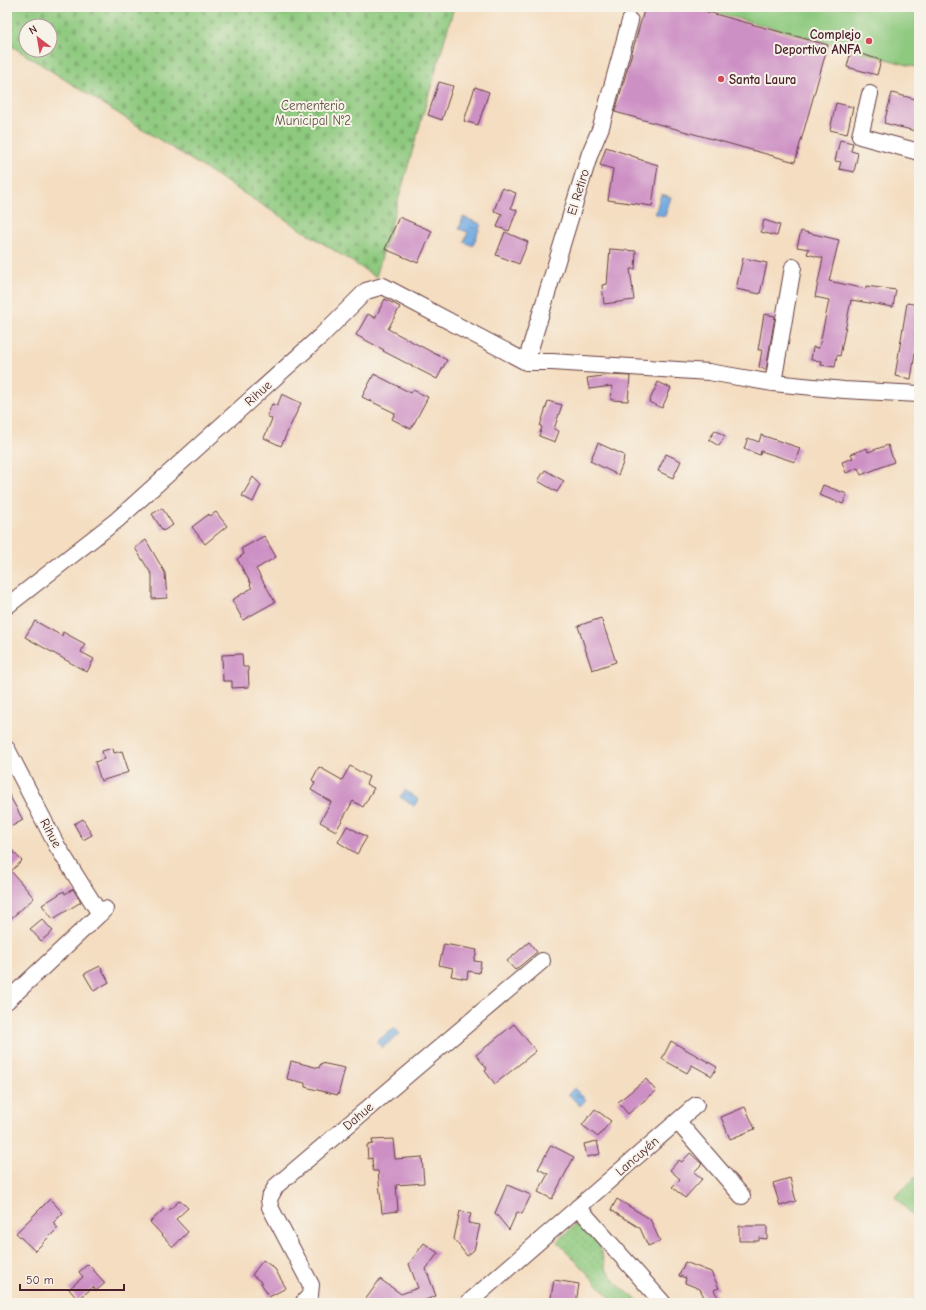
<svg xmlns="http://www.w3.org/2000/svg" width="926" height="1310" font-family="'Comic Neue',sans-serif">
  <style>
    .grass { fill: url(#grass-dots); stroke: #6c7454 }
    .cemetery { fill: url(#cemetery-stones); stroke: #6c7454; fill-rule: evenodd }
    .green { fill: #8dc97e; stroke: #6c7454 }
    .water { fill: url(#water-ripples); stroke: #5e6586 }
    .building { fill: #cd90c5 }
    .lines { fill: none; stroke-linecap: round; stroke-linejoin: round }
    .minor-casing { stroke: #643c41; stroke-width: 18 }
    .minor { stroke: #fff; stroke-width: 16 }
    .poi-dot { fill: #d1495b; stroke: #f7f3e8; stroke-width: 1.5 }
    .labels { text-anchor: middle; dominant-baseline: central; stroke-width: 4; stroke-linejoin: round; paint-order: stroke }
    .poi-label { font-size: 13px; font-weight: bold; fill: #4a1f2b; stroke: #f7f3e8; text-anchor: end }
    .park-label { font-size: 13px; fill: #5e5244; stroke: #f7f3e8 }
    .street-label { font-size: 13px; fill: #4a1f2b; stroke: #f7f3e8 }
  </style>
  <defs>
    <pattern id="grass-dots" width="8" height="8" patternUnits="userSpaceOnUse"><rect width="8" height="8" fill="#8dc97e"/><path d="M2 2h.1M6 6h.1" fill="none" stroke="#7bac6d" stroke-width="1.8" stroke-linecap="round"/></pattern>
    <pattern id="cemetery-stones" width="16" height="16" patternUnits="userSpaceOnUse"><rect width="16" height="16" fill="#8dc97e"/><path d="M2 7V4a2 2 0 0 1 4 0v3zM10 15v-3a2 2 0 0 1 4 0v3z" fill="#7bac6d"/></pattern>
    <pattern id="water-ripples" width="26" height="14" patternUnits="userSpaceOnUse"><rect width="26" height="14" fill="#72abe1"/><path d="M2 4q2-2 4 0t4 0M15 11q2-2 4 0t4 0" fill="none" stroke="#608bb7"/></pattern>
  </defs>
  <rect width="100%" height="100%" fill="#f7f3e8"/>
  <filter id="ink" filterUnits="userSpaceOnUse"><feTurbulence type="fractalNoise" baseFrequency=".025" numOctaves="2"/><feDisplacementMap in="SourceGraphic" scale="8" xChannelSelector="R" yChannelSelector="G"/><feConvolveMatrix kernelMatrix="1 2 1 2 8 2 1 2 1" color-interpolation-filters="sRGB"/></filter>
  <filter id="wash" filterUnits="userSpaceOnUse"><feTurbulence type="fractalNoise" baseFrequency=".012" numOctaves="4" result="noise"/><feDisplacementMap in="SourceGraphic" scale="16" xChannelSelector="R" yChannelSelector="G"/><feGaussianBlur stdDeviation="0.9" result="paint"/><feColorMatrix in="noise" values="0 0 0 0 0 0 0 0 0 0 0 0 0 0 0 0 0 1.4 0 .05"/><feComposite in="paint" operator="in"/></filter>
  <g filter="url(#wash)">
    <rect width="100%" height="100%" fill="#f4ddc0"/>
    <path class="grass" d="M 575,1225 L 583,1226 L 599,1244 L 606,1269 L 616,1283 L 638,1301 L 646,1303 L 615,1303 L 557,1241 Z"/>
    <path class="cemetery" d="M 7,7 L 454,7 L 376,277 L 7,43 ZM 26,26 L 50,26 L 50,50 L 26,50 Z"/>
    <path class="green" d="M 722,7 L 919,7 L 919,68 L 718,13 Z
      M 919,1174 L 919,1222 L 895,1197 Z"/>
    <path class="water" d="M 661,194 L 671,197 L 665,216 L 655,214 Z
      M 463,217 L 481,224 L 473,246 L 464,242 L 468,232 L 459,229 Z
      M 405,790 L 419,800 L 414,806 L 400,797 Z
      M 395,1028 L 400,1034 L 382,1048 L 377,1041 Z
      M 574,1088 L 586,1100 L 580,1106 L 568,1094 Z"/>
    <g id="blocks">
      <path class="building" d="M 645,7 L 689,7 L 828,45 L 795,162 L 615,112 Z
        M 851,51 L 881,60 L 877,75 L 847,67 Z
        M 439,82 L 453,86 L 442,120 L 428,115 Z
        M 475,87 L 489,92 L 478,125 L 464,121 Z
        M 892,93 L 919,100 L 919,132 L 884,123 Z
        M 836,103 L 853,107 L 847,134 L 830,130 Z
        M 840,140 L 853,143 L 851,151 L 858,153 L 854,172 L 839,169 L 841,162 L 835,161 Z
        M 606,147 L 638,158 L 638,159 L 658,165 L 652,206 L 608,200 L 613,169 L 600,165 Z
        M 502,188 L 516,193 L 511,208 L 517,210 L 509,231 L 497,227 L 502,214 L 494,211 Z
        M 399,217 L 432,231 L 418,263 L 385,249 Z
        M 764,220 L 780,225 L 777,236 L 761,232 Z
        M 801,231 L 839,240 L 829,281 L 866,289 L 866,286 L 896,290 L 893,307 L 851,300 L 840,356 L 837,355 L 835,367 L 821,365 L 822,361 L 811,360 L 813,347 L 819,348 L 829,300 L 815,297 L 823,258 L 807,254 L 809,249 L 797,247 Z
        M 505,232 L 528,242 L 519,264 L 496,255 Z
        M 610,249 L 636,251 L 635,269 L 630,269 L 634,300 L 604,304 L 602,285 L 607,284 Z
        M 743,258 L 767,263 L 760,294 L 736,289 Z
        M 385,299 L 400,307 L 388,329 L 447,360 L 437,379 L 383,351 L 384,350 L 356,335 L 368,314 L 375,318 Z
        M 907,303 L 919,305 L 919,328 L 911,379 L 895,376 Z
        M 764,314 L 775,316 L 766,370 L 759,367 L 762,350 L 758,350 Z
        M 374,374 L 411,393 L 413,390 L 428,397 L 411,429 L 392,419 L 395,413 L 362,397 Z
        M 610,375 L 630,376 L 628,401 L 611,400 L 612,386 L 589,389 L 587,378 Z
        M 658,382 L 671,388 L 662,408 L 649,402 Z
        M 282,394 L 301,403 L 281,446 L 264,438 L 272,419 L 267,416 L 272,404 L 277,406 Z
        M 548,401 L 562,405 L 554,429 L 559,431 L 555,442 L 539,436 L 542,427 L 540,426 Z
        M 715,430 L 725,436 L 719,446 L 709,440 Z
        M 761,435 L 800,448 L 795,462 L 761,451 L 760,455 L 744,449 L 748,438 L 759,442 Z
        M 598,443 L 624,455 L 623,463 L 618,475 L 590,461 Z
        M 888,445 L 894,462 L 861,475 L 858,468 L 846,473 L 842,462 L 853,458 L 851,454 L 867,448 L 868,452 Z
        M 666,454 L 681,461 L 673,478 L 658,471 Z
        M 545,470 L 564,481 L 557,492 L 538,481 Z
        M 253,477 L 261,485 L 253,502 L 242,496 Z
        M 823,485 L 847,494 L 843,504 L 819,495 Z
        M 162,508 L 173,525 L 163,531 L 152,514 Z
        M 216,512 L 227,526 L 205,544 L 192,527 L 209,514 L 210,516 Z
        M 264,536 L 276,557 L 256,569 L 275,602 L 243,620 L 232,600 L 252,588 L 250,585 L 251,584 L 237,559 L 244,554 L 241,549 Z
        M 146,540 L 165,573 L 167,598 L 152,599 L 152,575 L 135,548 Z
        M 601,618 L 616,662 L 592,670 L 578,626 Z
        M 35,621 L 62,636 L 63,632 L 85,644 L 81,652 L 94,659 L 87,672 L 25,637 Z
        M 242,654 L 243,667 L 248,667 L 249,687 L 232,688 L 232,681 L 223,681 L 222,655 Z
        M 113,748 L 114,753 L 122,751 L 129,772 L 101,781 L 95,762 L 104,759 L 102,751 Z
        M 350,766 L 369,777 L 366,784 L 374,788 L 363,807 L 353,801 L 336,831 L 320,822 L 331,802 L 311,790 L 315,783 L 312,780 L 319,767 L 342,780 Z
        M 7,791 L 23,820 L 7,829 Z
        M 83,819 L 92,835 L 83,840 L 74,824 Z
        M 347,826 L 367,837 L 357,854 L 338,842 Z
        M 7,845 L 22,861 L 11,871 L 34,898 L 7,922 Z
        M 73,889 L 81,902 L 53,919 L 42,905 L 64,891 L 65,894 Z
        M 42,919 L 53,931 L 41,941 L 30,929 Z
        M 529,942 L 537,952 L 515,970 L 507,961 Z
        M 444,944 L 477,950 L 474,961 L 481,962 L 479,973 L 468,971 L 467,979 L 451,976 L 453,968 L 439,965 Z
        M 100,966 L 109,982 L 94,991 L 84,974 Z
        M 514,1024 L 536,1051 L 495,1084 L 485,1071 L 487,1069 L 476,1055 Z
        M 671,1041 L 717,1067 L 712,1076 L 692,1065 L 687,1073 L 662,1059 Z
        M 291,1061 L 319,1068 L 321,1063 L 345,1068 L 338,1095 L 305,1087 L 305,1083 L 287,1079 Z
        M 646,1079 L 656,1091 L 628,1114 L 618,1102 Z
        M 745,1107 L 755,1129 L 730,1139 L 721,1117 Z
        M 595,1109 L 611,1121 L 598,1137 L 582,1125 Z
        M 393,1139 L 395,1159 L 422,1157 L 424,1183 L 396,1185 L 398,1211 L 382,1213 L 378,1171 L 373,1171 L 372,1158 L 368,1159 L 367,1145 L 373,1144 L 372,1140 Z
        M 597,1141 L 600,1154 L 587,1157 L 584,1144 Z
        M 551,1145 L 574,1157 L 552,1199 L 538,1192 L 548,1174 L 538,1169 Z
        M 690,1153 L 702,1164 L 694,1172 L 702,1179 L 685,1198 L 672,1187 L 680,1179 L 670,1170 L 679,1160 L 682,1162 Z
        M 790,1178 L 796,1201 L 780,1206 L 773,1183 Z
        M 507,1185 L 531,1195 L 522,1214 L 517,1212 L 509,1230 L 495,1213 Z
        M 50,1199 L 63,1213 L 53,1223 L 58,1228 L 35,1251 L 16,1233 Z
        M 617,1199 L 650,1219 L 660,1241 L 648,1246 L 640,1228 L 611,1210 Z
        M 180,1200 L 188,1208 L 176,1219 L 188,1232 L 173,1247 L 150,1222 L 165,1208 L 168,1211 Z
        M 460,1211 L 471,1214 L 468,1223 L 480,1225 L 474,1250 L 467,1256 L 454,1239 Z
        M 739,1226 L 767,1226 L 767,1239 L 759,1238 L 759,1241 L 739,1241 Z
        M 424,1243 L 438,1253 L 426,1269 L 436,1296 L 417,1303 L 363,1303 L 380,1279 L 401,1294 L 418,1288 L 409,1264 Z
        M 263,1260 L 275,1269 L 286,1288 L 269,1297 L 260,1281 L 252,1275 Z
        M 685,1262 L 711,1272 L 719,1288 L 714,1290 L 721,1303 L 707,1303 L 700,1289 L 685,1283 L 686,1278 L 679,1276 Z
        M 88,1264 L 105,1283 L 96,1291 L 93,1287 L 78,1300 L 69,1289 L 83,1277 L 79,1272 Z
        M 554,1280 L 579,1284 L 576,1303 L 550,1303 Z"/>
    </g>
  </g>
  <g filter="url(#ink)">
    <use href="#blocks" fill-opacity="0" stroke="#643c41" stroke-width="1"/>
    <g class="lines">
      <defs>
        <path id="minor" d="M 870,94 L 860,136 L 919,152
          M 526,362 L 590,153 L 601,127 L 630,21
          M 773,383 L 793,267
          M 7,606 L 117,520 L 321,336 L 366,291 L 383,286 L 526,362 L 552,362 L 709,372 L 773,383 L 844,390 L 919,394
          M 7,749 L 57,846 L 100,914
          M 7,1001 L 105,909
          M 678,1122 L 742,1196
          M 578,1207 L 663,1303
          M 303,1303 L 310,1295 L 311,1285 L 270,1207 L 269,1199 L 276,1186 L 542,961
          M 468,1303 L 696,1105"/>
      </defs>
      <use href="#minor" class="minor-casing"/>
      <use href="#minor" class="minor"/>
    </g>
  </g>
  <g class="poi-dot">
    <circle cx="869" cy="41" r="4"/>
    <circle cx="721" cy="79" r="4"/>
  </g>
  <g class="labels">
    <g class="poi-label">
      <text x="861" y="34">Complejo<tspan x="861" dy="15">Deportivo ANFA</tspan></text>
      <text x="729" y="79" text-anchor="start">Santa Laura</text>
    </g>
    <g class="park-label">
      <text x="313" y="105">Cementerio<tspan x="313" dy="15">Municipal N°2</tspan></text>
    </g>
    <g class="street-label">
      <text transform="translate(578 192) rotate(-73)">El Retiro</text>
      <text transform="translate(258 393) rotate(-42)">Rihue</text>
      <text transform="translate(51 833) rotate(62)">Rihue</text>
      <text transform="translate(358 1116) rotate(-40)">Dahue</text>
      <text transform="translate(637 1156) rotate(-41)">Lancuyén</text>
    </g>
  </g>
  <rect width="926" height="1310" fill="none" stroke="#f7f3e8" stroke-width="24"/>
  <g transform="translate(38 38) rotate(329)"><circle r="19" fill="#f7f3e8" stroke="#b29e9c"/>
  <path d="M0-3L7 15L0 10L-7 15Z" fill="#d1495b"/>
  <text y="-6" font-size="11" font-weight="bold" text-anchor="middle" fill="#4a1f2b">N</text>
  </g>
  <path d="M20 1284v6h104v-6" fill="none" stroke="#4a1f2b" stroke-width="2"/>
  <text x="26" y="1284" font-size="12" fill="#4a1f2b" stroke="#f7f3e8" stroke-width="3" paint-order="stroke">50 m</text>
</svg>
